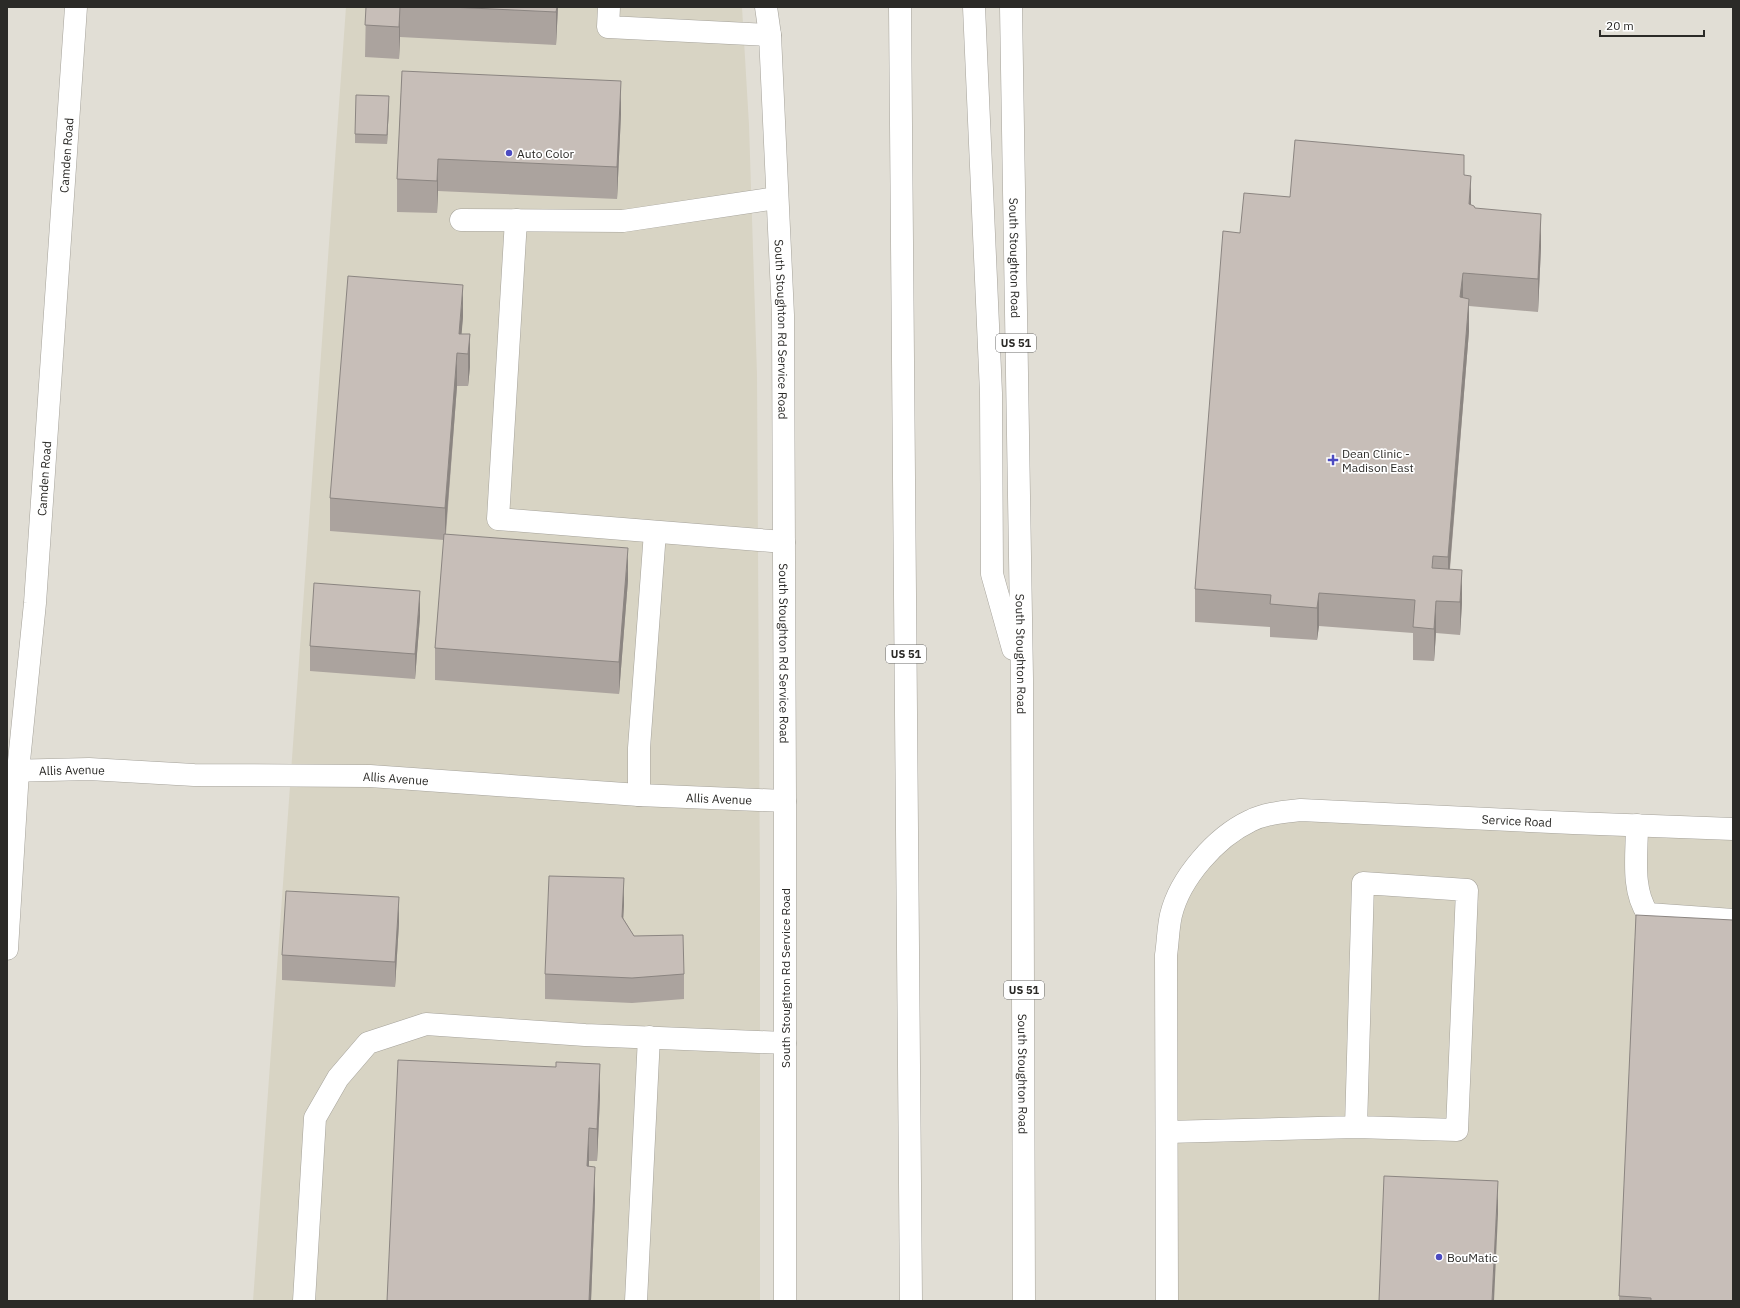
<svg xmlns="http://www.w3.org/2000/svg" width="1740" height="1308" font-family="'IBM Plex Sans',sans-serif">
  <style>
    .built { fill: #d8d4c4 }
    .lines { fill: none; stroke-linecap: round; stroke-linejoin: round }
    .minor-casing { stroke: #a5a29a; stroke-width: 23 }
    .major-casing { stroke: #a5a29a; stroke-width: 23 }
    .minor { stroke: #fff; stroke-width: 22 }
    .major { stroke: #fff; stroke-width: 22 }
    .wall { fill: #aba39e }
    .shaded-wall { fill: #8b8581 }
    .building { fill: #c7beb8; stroke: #8b8581 }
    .poi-dot { fill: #4c4bc1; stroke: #fff; stroke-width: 1.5 }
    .labels { text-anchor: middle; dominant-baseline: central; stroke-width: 3.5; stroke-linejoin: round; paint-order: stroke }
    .shield { fill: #fff; stroke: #6b6a68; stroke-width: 1 }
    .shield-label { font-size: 11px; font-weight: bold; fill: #2b2a27 }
    .poi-label { font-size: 12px; fill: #2b2a27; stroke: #fff; text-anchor: start }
    .street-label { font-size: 12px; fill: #2b2a27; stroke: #fff }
  </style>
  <rect width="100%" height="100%" fill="#e1ded5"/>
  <path class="built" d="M 346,7 L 742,7 L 749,125 L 757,374 L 760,895 L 760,1301 L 253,1301 Z
    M 1272,813 L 1733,829 L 1733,1301 L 1167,1301 L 1166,955 L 1192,870 Z"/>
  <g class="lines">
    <defs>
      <g id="minor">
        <path d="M 609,7 L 608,27 L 770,35"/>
        <path id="s1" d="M 766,7 L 770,35 L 783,315 L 785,801 L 785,1301"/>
        <path d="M 461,220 L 623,221 L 777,198"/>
        <path d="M 516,220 L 498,519 L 784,542"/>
        <path id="s2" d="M 7,771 L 89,769 L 194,775 L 370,776 L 639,795 L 785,801"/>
        <path d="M 639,795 L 639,748 L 655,532"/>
        <path d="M 1637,825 C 1637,854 1631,890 1648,914 L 1733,920"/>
        <path id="s3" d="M 7,949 L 18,771 L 35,603 L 76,7"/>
        <path d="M 1167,1132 L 1356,1127 L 1457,1130 L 1467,890 L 1363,883 L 1356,1127"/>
        <path d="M 304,1301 L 315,1118 L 338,1078 L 368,1043 L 426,1024 L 585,1035 L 785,1043"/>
        <path d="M 636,1301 L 649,1037"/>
        <path id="s4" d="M 1167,1301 L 1166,955 C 1168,942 1168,928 1171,915 C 1180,878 1216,837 1250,821 C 1266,813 1284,812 1301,810 L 1573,823 L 1733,829"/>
      </g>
      <g id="major">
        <path d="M 900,7 L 911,1301"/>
        <path d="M 974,7 L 991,393 L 992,574 L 1013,649"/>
        <path id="s5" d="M 1011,7 L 1022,679 L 1024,1301"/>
      </g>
    </defs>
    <use href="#minor" class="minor-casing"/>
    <use href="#major" class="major-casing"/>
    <use href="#minor" class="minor"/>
    <use href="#major" class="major"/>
  </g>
  <path class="wall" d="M 366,7 L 558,7 L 556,45 L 400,37 L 399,59 L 365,57 Z
    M 402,71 L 621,114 L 617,199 L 438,191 L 437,213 L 397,212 L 397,179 Z
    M 389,105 L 387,144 L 355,143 L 355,134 Z
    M 1464,175 L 1471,205 L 1475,208 L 1541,247 L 1538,312 L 1469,306 L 1469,331 L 1450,569 L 1462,603 L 1460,635 L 1436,633 L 1434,661 L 1413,660 L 1413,633 L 1319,626 L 1317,640 L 1270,637 L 1270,627 L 1195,622 L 1195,589 L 1240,233 L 1290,197 Z
    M 463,317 L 461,334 L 470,334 L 470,367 L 468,386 L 457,386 L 446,534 L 628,580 L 619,694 L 435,680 L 435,648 L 444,540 L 330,531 L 330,498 Z
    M 420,616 L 415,679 L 310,671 L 310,646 Z
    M 624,904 L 623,918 L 634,936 L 684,974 L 684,999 L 632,1003 L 545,999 L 545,974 Z
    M 1636,915 L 1733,1301 L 1619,1301 Z
    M 399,923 L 395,987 L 282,980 L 282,955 Z
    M 600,1097 L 597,1161 L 589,1161 L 589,1166 L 595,1199 L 591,1301 L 387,1301 Z"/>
  <path class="shaded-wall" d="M 400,7 L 400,37 L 399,59 L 399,27 Z
    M 557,7 L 558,7 L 556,45 L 556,12 Z
    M 621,81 L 621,114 L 617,199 L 617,167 Z
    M 389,96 L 389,105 L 387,144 L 387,135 Z
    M 438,159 L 438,191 L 437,213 L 437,181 Z
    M 1471,176 L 1471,209 L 1469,204 Z
    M 1541,214 L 1541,247 L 1538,312 L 1538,279 Z
    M 1463,273 L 1463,305 L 1460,297 Z
    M 463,285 L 463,317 L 460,353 L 459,334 Z
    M 1469,299 L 1469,331 L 1448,589 L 1448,557 Z
    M 470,334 L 470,367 L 468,386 L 468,354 Z
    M 457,353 L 457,386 L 445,540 L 445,508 Z
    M 628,548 L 628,580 L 619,694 L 619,662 Z
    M 1462,570 L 1462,603 L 1460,635 L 1460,602 Z
    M 420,591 L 420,616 L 415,679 L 415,654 Z
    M 1319,593 L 1319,626 L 1317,640 L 1317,608 Z
    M 1436,601 L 1436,633 L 1434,661 L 1434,629 Z
    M 624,878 L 624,904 L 622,942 L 622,917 Z
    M 399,897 L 399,923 L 395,987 L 395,962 Z
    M 600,1064 L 600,1097 L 597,1161 L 597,1129 Z
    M 589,1128 L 589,1161 L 587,1199 L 587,1166 Z
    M 595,1167 L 595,1199 L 591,1301 L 589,1301 Z
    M 1498,1181 L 1498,1214 L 1494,1301 L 1492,1301 Z"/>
  <path class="building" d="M 366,7 L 400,7 L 399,27 L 365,25 Z
    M 450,7 L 557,7 L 556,12 Z
    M 402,71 L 621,81 L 617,167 L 438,159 L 437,181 L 397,179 Z
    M 356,95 L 389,96 L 387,135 L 355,134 Z
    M 1295,140 L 1464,155 L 1464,175 L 1471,176 L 1469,204 L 1474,206 L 1475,208 L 1541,214 L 1538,279 L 1463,273 L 1460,297 L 1469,299 L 1448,557 L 1433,556 L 1432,568 L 1462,570 L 1460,602 L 1436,601 L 1434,629 L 1413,627 L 1415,600 L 1319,593 L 1317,608 L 1270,604 L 1271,595 L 1195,589 L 1223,231 L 1240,233 L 1244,193 L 1290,197 Z
    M 348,276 L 463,285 L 459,334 L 470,334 L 468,354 L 457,353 L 445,508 L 330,498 Z
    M 444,534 L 628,548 L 619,662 L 435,648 Z
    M 314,583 L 420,591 L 415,654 L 310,646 Z
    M 549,876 L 624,878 L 622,917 L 634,936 L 683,935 L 684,974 L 632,978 L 545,974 Z
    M 286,891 L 399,897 L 395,962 L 282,955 Z
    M 1636,915 L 1733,920 L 1733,1301 L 1651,1301 L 1651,1298 L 1619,1296 Z
    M 398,1060 L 556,1067 L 556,1062 L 600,1064 L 597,1129 L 589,1128 L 587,1166 L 595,1167 L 589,1301 L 387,1301 Z
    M 1384,1176 L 1498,1181 L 1492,1301 L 1379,1301 Z"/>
  <g class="poi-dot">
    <circle cx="509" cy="153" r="4"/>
    <path d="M1331 454h4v4h4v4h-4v4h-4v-4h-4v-4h4z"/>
    <circle cx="1439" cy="1257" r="4"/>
  </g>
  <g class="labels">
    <g class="shield">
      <rect x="996" y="334" width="40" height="18" rx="3"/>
      <rect x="886" y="645" width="40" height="18" rx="3"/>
      <rect x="1004" y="981" width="40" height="18" rx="3"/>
    </g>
    <g class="shield-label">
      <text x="1016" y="343">US 51</text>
      <text x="906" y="654">US 51</text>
      <text x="1024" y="990">US 51</text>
    </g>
    <g class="poi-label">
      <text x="517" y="153">Auto Color</text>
      <text x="1342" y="453">Dean Clinic -<tspan x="1342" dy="14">Madison East</tspan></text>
      <text x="1447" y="1257">BouMatic</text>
    </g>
    <g class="street-label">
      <text stroke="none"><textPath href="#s3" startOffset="796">Camden Road</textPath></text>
      <text stroke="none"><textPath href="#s5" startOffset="251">South Stoughton Road</textPath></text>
      <text stroke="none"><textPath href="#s1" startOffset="323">South Stoughton Rd Service Road</textPath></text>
      <text stroke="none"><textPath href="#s3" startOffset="472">Camden Road</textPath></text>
      <text stroke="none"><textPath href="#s1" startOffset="647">South Stoughton Rd Service Road</textPath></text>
      <text stroke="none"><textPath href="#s5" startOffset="647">South Stoughton Road</textPath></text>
      <text stroke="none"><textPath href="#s2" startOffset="65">Allis Avenue</textPath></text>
      <text stroke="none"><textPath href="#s2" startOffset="389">Allis Avenue</textPath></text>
      <text stroke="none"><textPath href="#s2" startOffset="713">Allis Avenue</textPath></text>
      <text stroke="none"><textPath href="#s4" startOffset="781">Service Road</textPath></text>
      <text transform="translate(785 978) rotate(-90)">South Stoughton Rd Service Road</text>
      <text stroke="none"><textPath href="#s5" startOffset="1067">South Stoughton Road</textPath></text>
    </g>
  </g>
  <rect width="1740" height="1308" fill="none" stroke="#2b2a27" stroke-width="16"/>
  <path d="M1600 30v6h104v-6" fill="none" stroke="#2b2a27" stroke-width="2"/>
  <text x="1606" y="30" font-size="12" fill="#2b2a27" stroke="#ffffff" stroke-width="3" paint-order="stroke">20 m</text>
</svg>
